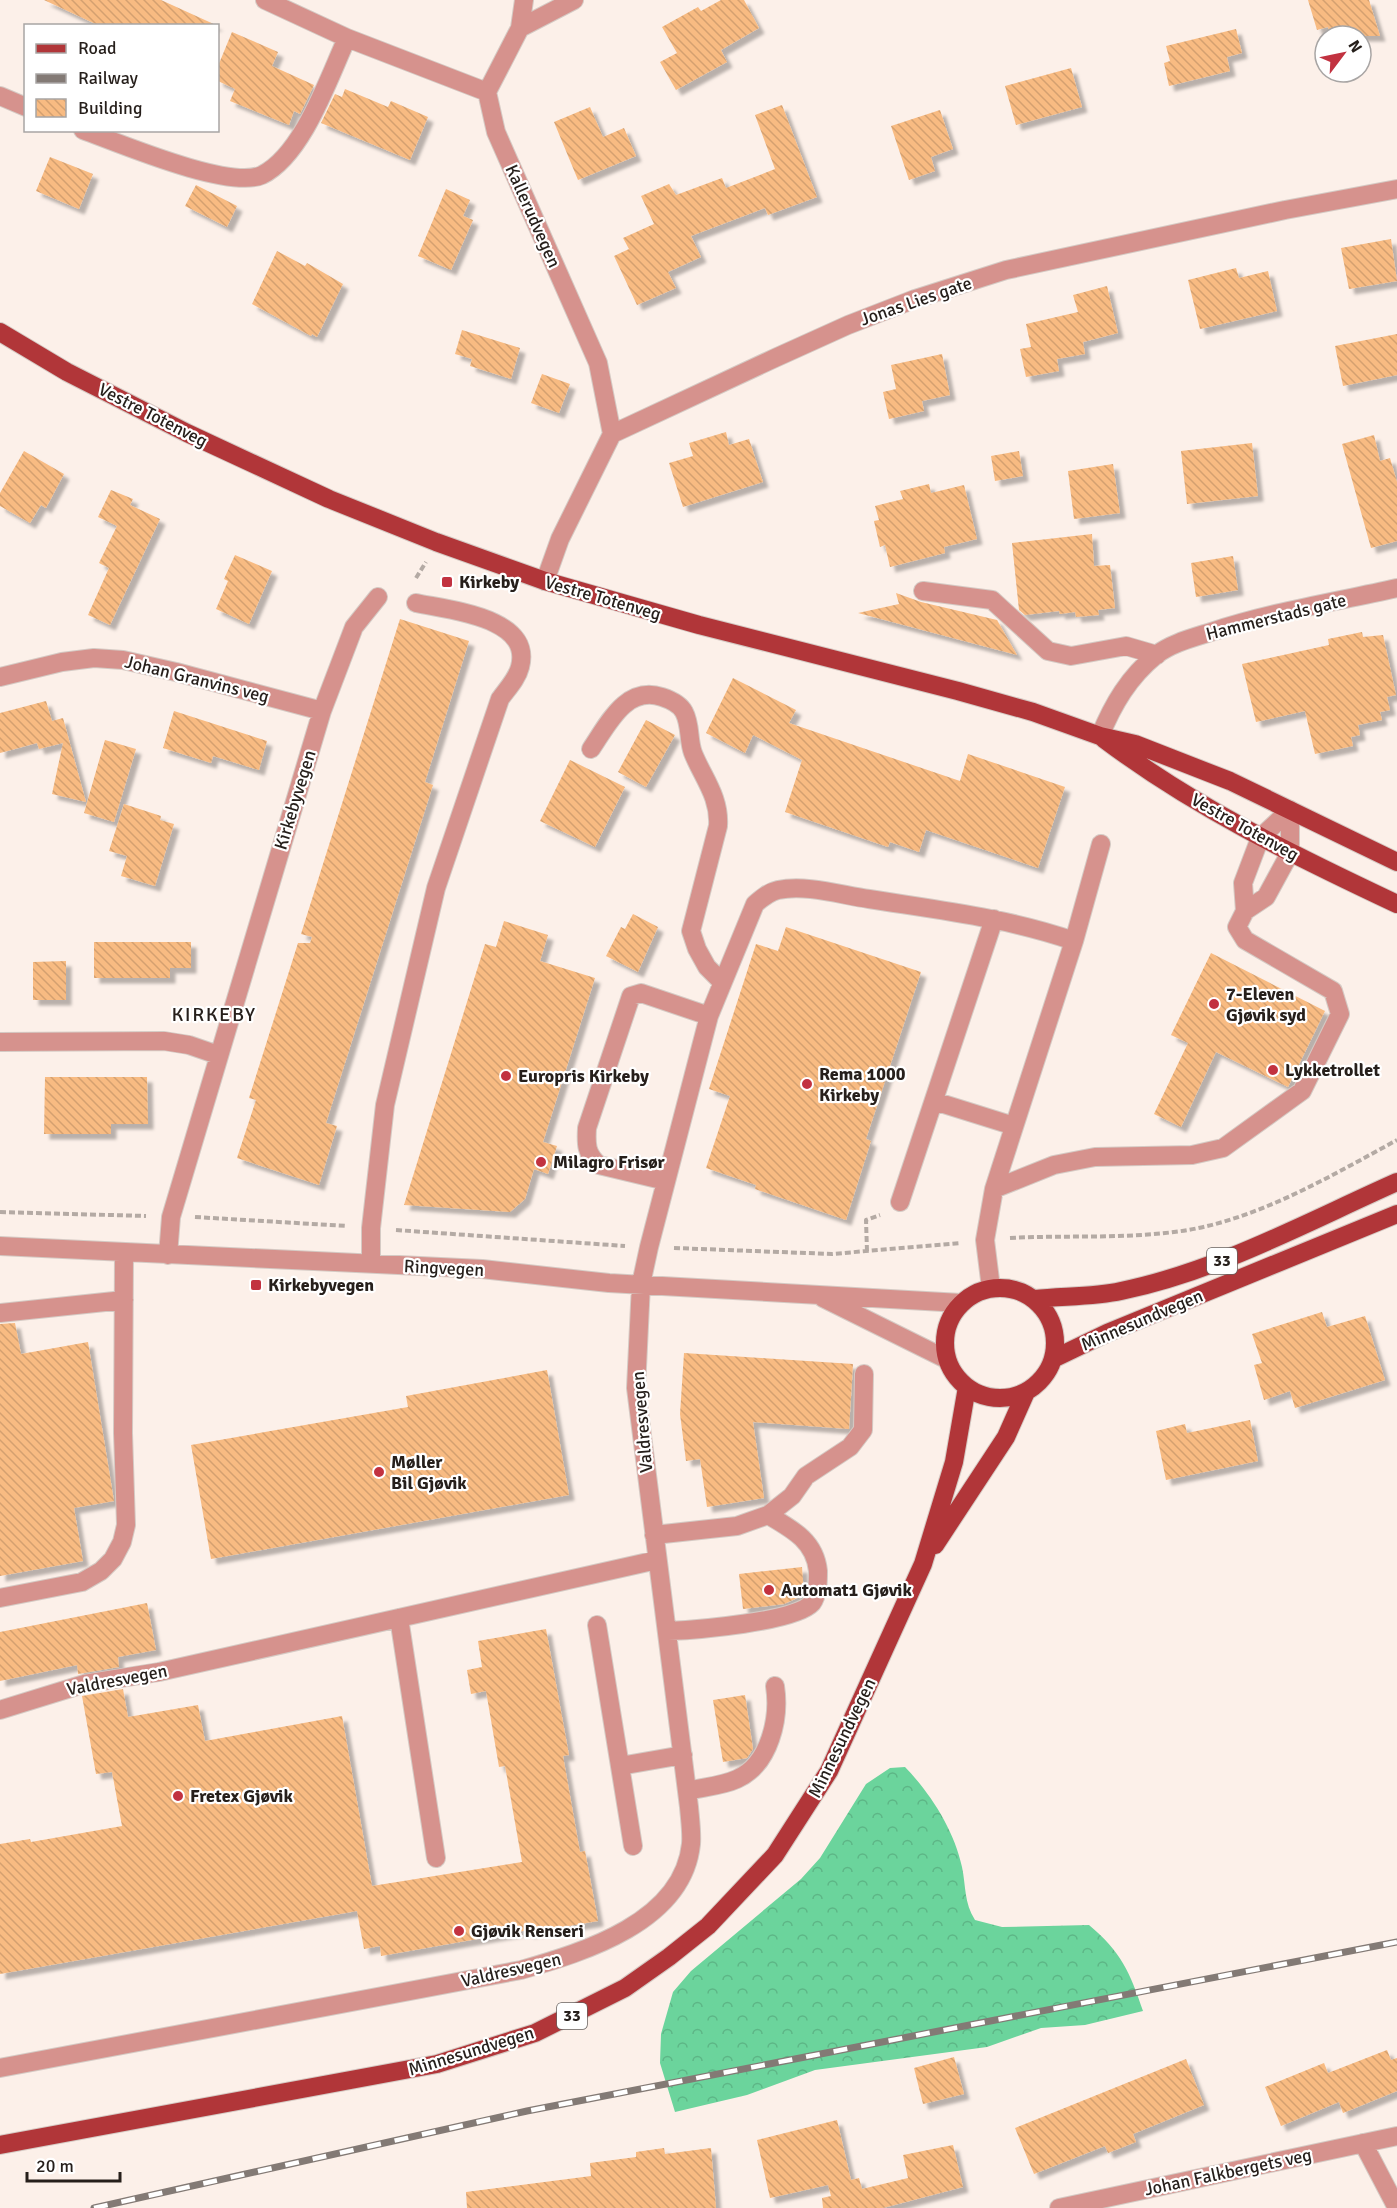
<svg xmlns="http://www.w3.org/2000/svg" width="1397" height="2208" font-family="Signika,sans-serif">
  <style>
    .forest { fill: url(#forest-crowns) }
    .building { fill: url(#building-back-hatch); filter: url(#shadow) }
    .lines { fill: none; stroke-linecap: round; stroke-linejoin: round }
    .minor-casing { stroke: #d5cac4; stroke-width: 20 }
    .major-casing { stroke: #d5cac4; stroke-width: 20 }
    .path { stroke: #b4aaa4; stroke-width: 4; stroke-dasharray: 6 3; stroke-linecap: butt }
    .minor { stroke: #d6928d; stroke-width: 18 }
    .major { stroke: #b13639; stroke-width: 18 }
    .rail-casing { stroke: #837a75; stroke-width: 7 }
    .rail { stroke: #fff; stroke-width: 4.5; stroke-dasharray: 14; stroke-linecap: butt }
    .poi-dot { fill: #c23240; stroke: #fff; stroke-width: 2 }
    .labels { text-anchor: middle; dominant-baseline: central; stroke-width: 4.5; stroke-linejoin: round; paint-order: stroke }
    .shield { fill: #fff; stroke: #67625f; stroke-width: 1.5 }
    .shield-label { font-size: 16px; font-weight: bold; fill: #261f1b }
    .street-label { font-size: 18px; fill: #261f1b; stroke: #fff }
    .poi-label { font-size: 18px; font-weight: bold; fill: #261f1b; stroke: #fff; text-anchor: start }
    .neighbourhood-label { font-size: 20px; letter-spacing: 1.5px; fill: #261f1b; stroke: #fff }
  </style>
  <defs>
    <pattern id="forest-crowns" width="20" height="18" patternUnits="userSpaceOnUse" patternTransform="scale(1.5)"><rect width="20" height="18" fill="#6bd49c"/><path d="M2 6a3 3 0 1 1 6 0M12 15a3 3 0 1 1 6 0" fill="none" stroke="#5db686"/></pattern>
    <pattern id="building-back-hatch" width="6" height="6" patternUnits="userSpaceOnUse" patternTransform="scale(1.5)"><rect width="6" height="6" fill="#f8bb82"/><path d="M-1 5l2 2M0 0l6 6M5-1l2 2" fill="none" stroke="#d4a070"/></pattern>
    <filter id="shadow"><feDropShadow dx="5.5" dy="5.5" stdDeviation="1.5" flood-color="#0004"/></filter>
  </defs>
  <rect width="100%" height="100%" fill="#fcf0e9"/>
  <path class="forest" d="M 905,1767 C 931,1794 954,1830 962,1867 C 966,1886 964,1903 975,1920 L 1002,1927 L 1089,1925 C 1121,1952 1130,1972 1143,2011 L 1085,2025 L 1041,2028 L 987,2047 L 815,2070 L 747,2095 L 675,2112 L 660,2063 L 661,2034 L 673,1992 L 691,1971 L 801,1879 L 820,1858 L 866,1784 L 890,1768 Z"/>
  <path class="building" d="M 44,0 L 161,0 L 218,26 L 100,26 Z
    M 721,0 L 744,0 L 759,28 L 721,50 L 727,62 L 676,90 L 660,62 L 677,53 L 662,27 L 698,7 L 701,11 Z
    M 1308,0 L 1369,0 L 1380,36 L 1330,36 L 1328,27 L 1317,30 Z
    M 1236,29 L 1242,53 L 1227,57 L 1230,71 L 1169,86 L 1164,63 L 1170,61 L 1166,46 Z
    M 232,32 L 278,52 L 272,66 L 314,85 L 300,114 L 294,111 L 289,125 L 230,101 L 235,89 L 218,81 L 218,66 Z
    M 1071,68 L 1082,107 L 1016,125 L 1005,86 Z
    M 345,89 L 388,107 L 391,101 L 428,117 L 410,160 L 321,123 L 335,94 L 342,97 Z
    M 782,105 L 817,197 L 768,215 L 765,208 L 691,236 L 701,257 L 668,272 L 676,288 L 637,305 L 614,256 L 629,249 L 623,238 L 654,224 L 641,196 L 669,184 L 676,195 L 722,178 L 726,188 L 775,169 L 755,115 Z
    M 590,107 L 603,137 L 624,128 L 636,156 L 578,180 L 554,122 Z
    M 940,110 L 953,149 L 931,157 L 935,171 L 909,180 L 891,126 Z
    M 50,157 L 93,174 L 79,209 L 36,191 Z
    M 196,185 L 237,206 L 227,227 L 185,206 Z
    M 446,189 L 470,200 L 463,216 L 473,220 L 451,270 L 418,256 Z
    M 1391,239 L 1397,281 L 1349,289 L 1341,248 Z
    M 277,251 L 305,266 L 307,263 L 343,284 L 317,337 L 312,334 L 311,336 L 252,304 Z
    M 1236,268 L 1239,278 L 1268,271 L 1277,311 L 1200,329 L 1188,280 Z
    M 1107,286 L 1118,333 L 1083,342 L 1085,354 L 1057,359 L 1059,371 L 1026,377 L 1020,349 L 1031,347 L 1026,324 L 1078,312 L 1073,295 Z
    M 462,330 L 520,348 L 511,379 L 470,366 L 472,359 L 455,354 Z
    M 1397,334 L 1397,375 L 1343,386 L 1335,346 Z
    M 942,354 L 950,395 L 922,401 L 924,411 L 889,419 L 883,392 L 896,389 L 891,365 Z
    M 542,374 L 570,384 L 559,413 L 531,403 Z
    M 726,432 L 729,445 L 749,439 L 763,482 L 683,507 L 669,463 L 693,456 L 689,443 Z
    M 1374,435 L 1380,461 L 1390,458 L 1397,482 L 1397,541 L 1371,548 L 1342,444 Z
    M 1252,443 L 1258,496 L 1187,504 L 1181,451 Z
    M 24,451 L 64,474 L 46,508 L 41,505 L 30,523 L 0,506 L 0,493 Z
    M 1019,451 L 1023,476 L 995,481 L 991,456 Z
    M 1113,464 L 1120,513 L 1074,519 L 1068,471 Z
    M 929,484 L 931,493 L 964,485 L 977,539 L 944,547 L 945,553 L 890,567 L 885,545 L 880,547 L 874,521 L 879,520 L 875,506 L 903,499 L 900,491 Z
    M 111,490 L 133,499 L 130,505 L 160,519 L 110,625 L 88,615 L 109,568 L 99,563 L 117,526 L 98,517 Z
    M 1092,534 L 1094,566 L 1110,565 L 1115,608 L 1098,610 L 1099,615 L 1076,617 L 1075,612 L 1060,614 L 1059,611 L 1025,615 L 1019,610 L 1012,543 Z
    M 235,555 L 272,571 L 249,624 L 216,609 L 228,581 L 224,579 Z
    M 1233,556 L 1238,590 L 1196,597 L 1191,563 Z
    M 896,593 L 921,602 L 997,620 L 1017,655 L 858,613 L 899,604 Z
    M 400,619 L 469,641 L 425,782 L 433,785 L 326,1123 L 337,1126 L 319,1185 L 237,1158 L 256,1100 L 249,1098 L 298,943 L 310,943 L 312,937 L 301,934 Z
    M 1362,632 L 1363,637 L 1383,635 L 1396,695 L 1387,697 L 1390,710 L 1380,712 L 1382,720 L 1358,725 L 1360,735 L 1351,737 L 1353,746 L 1315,754 L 1305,711 L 1256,722 L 1242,664 L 1329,645 L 1328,639 Z
    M 733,678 L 796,710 L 789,723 L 960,781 L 968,754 L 1065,787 L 1038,868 L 926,830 L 919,852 L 890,842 L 888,847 L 785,812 L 802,760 L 753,735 L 745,753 L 706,733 Z
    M 46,701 L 52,721 L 63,718 L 86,802 L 52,794 L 63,743 L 39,749 L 37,743 L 0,753 L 0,713 Z
    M 174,711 L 267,741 L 259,770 L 213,756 L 211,763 L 163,748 Z
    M 646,720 L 675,735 L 646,787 L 618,772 Z
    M 105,740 L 136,749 L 114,822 L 84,813 Z
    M 570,760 L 625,787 L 595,847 L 540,821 Z
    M 124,804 L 161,816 L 160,820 L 174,824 L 155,886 L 121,876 L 127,856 L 109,851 Z
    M 633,914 L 658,927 L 638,972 L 606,956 L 621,927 L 625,929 Z
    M 504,921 L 548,935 L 540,961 L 595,978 L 543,1142 L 557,1146 L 548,1174 L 534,1169 L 525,1199 L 510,1212 L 404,1205 L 485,944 L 496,947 Z
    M 786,927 L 921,972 L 866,1139 L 871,1141 L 846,1220 L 755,1189 L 756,1185 L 706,1168 L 730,1096 L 709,1089 L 756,944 L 778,951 Z
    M 94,942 L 191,942 L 191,968 L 170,968 L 170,978 L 94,978 Z
    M 1211,953 L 1325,1011 L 1288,1087 L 1216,1052 L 1181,1127 L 1154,1114 L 1188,1043 L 1171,1035 Z
    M 66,961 L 66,1000 L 33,1000 L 33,962 Z
    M 45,1077 L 147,1077 L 148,1124 L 111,1124 L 111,1134 L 44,1134 Z
    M 1322,1312 L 1327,1327 L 1365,1316 L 1385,1380 L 1295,1408 L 1290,1391 L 1264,1400 L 1254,1365 L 1262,1363 L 1252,1334 Z
    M 15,1323 L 21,1354 L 88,1342 L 114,1501 L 74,1508 L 83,1561 L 0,1576 L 0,1324 Z
    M 684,1353 L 853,1364 L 849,1429 L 753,1422 L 764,1498 L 707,1507 L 700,1459 L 686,1461 L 680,1414 Z
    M 547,1370 L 569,1495 L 211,1559 L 191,1445 L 408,1407 L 406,1396 Z
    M 1250,1420 L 1258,1461 L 1166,1480 L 1156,1431 L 1185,1424 L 1187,1433 Z
    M 802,1567 L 804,1595 L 784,1604 L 743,1609 L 739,1574 Z
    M 147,1603 L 156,1650 L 118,1657 L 119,1667 L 78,1674 L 77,1665 L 0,1681 L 0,1632 Z
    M 546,1629 L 569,1755 L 563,1756 L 580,1852 L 585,1851 L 598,1921 L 528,1933 L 528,1930 L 381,1956 L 380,1946 L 364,1949 L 357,1911 L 0,1974 L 0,1844 L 30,1839 L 31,1842 L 122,1826 L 112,1772 L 96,1774 L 82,1696 L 123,1689 L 128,1717 L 198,1705 L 205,1741 L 342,1716 L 372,1886 L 522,1862 L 505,1766 L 499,1767 L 486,1691 L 471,1694 L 467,1670 L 482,1667 L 478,1641 Z
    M 745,1695 L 753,1749 L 747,1758 L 723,1762 L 713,1700 Z
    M 1387,2050 L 1391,2060 L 1397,2058 L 1397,2091 L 1343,2113 L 1339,2102 L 1281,2126 L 1265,2087 L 1324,2063 L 1328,2073 Z
    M 954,2057 L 964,2094 L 923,2104 L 914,2068 Z
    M 1186,2059 L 1204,2105 L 1133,2134 L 1136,2142 L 1108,2153 L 1105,2146 L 1034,2174 L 1015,2128 Z
    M 837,2120 L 851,2180 L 859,2178 L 862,2189 L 908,2178 L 903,2155 L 953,2145 L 963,2187 L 883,2208 L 823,2208 L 822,2198 L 831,2196 L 828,2185 L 770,2198 L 757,2140 Z
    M 664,2148 L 665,2154 L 711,2148 L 716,2208 L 467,2208 L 466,2192 L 591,2176 L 590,2163 L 636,2157 L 636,2152 Z"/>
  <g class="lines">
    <defs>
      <path id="minor" d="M 265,0 L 347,38
        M 524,0 L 520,28 L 487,92 L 496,132 L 598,363 L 612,434
        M 520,28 L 574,0
        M 0,96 L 26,107
        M 83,130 C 119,143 229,190 262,175 C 303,155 329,77 347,38 L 487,92
        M 545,581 L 560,539 L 612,434 L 775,358 L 848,325 L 915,299 L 1006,270 L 1285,210 L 1397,189
        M 923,591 L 992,600 L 1048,651 L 1071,656 L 1126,646 L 1157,655
        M 0,677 L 62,662 L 94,658 L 123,660 L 176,672 L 322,711
        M 1100,736 C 1113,704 1129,677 1156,655 C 1172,643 1192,638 1211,632 C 1271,612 1335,602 1397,588
        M 591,749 C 608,724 626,685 662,697 C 671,700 680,704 684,712 C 691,725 688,740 693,753 C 703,778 720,797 718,826 L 691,931 L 697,949 L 707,967 L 722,982
        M 1245,911 L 1266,897 L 1290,853 L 1290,810
        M 0,1042 L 164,1041 L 189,1045 L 218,1055
        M 934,1101 L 1014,1126
        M 666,1181 L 599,1165 C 586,1154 586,1144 587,1128 L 631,996 L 641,993 L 709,1016
        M 994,1189 L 1054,1165 L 1095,1157 L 1192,1155 L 1223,1148 L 1302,1091 L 1340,1014 L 1333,991 L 1245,940 L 1237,927 L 1245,911 L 1243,883 L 1260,838 L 1290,810
        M 900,1202 L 994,919
        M 0,1246 L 482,1269 L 609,1283 L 961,1303
        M 168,1255 L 171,1217 L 322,711 L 354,627 L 378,597
        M 371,1264 L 371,1228 L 385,1105 L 436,888 L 500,699 C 507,689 517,679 520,667 C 533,617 448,610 416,603
        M 991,1288 L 985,1240 L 994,1189 L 1074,941 L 1101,844
        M 823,1298 L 946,1359
        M 0,1313 L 124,1300
        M 654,1535 L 737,1526 L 768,1515 L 792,1496 L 806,1476 L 850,1447 L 863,1430 L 864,1374
        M 0,1598 L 82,1582 L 101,1571 L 113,1559 L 122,1542 L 126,1525 L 123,1433 L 124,1252
        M 399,1618 L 436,1858
        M 597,1625 L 633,1846
        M 668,1631 C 695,1630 795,1622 812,1603 C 818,1595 818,1581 818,1571 C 815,1541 792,1529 768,1515
        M 0,1710 L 84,1684 L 159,1672 L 657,1560
        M 620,1766 L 683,1755
        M 687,1791 C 703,1787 722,1786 737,1779 C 770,1764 780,1718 775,1686
        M 0,2068 L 521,1970 C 584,1952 683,1922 691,1844 C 692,1833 690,1819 689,1807 L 636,1388 L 641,1284 L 649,1247 L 709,1016 L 755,904 C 762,898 769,892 778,890 C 806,884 841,895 869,899 C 938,910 1008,918 1074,941
        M 1363,2143 L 1397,2208
        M 1059,2208 L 1397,2136"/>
      <path id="major" d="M 0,332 L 67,372 L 187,433 L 329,499 L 436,542 L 545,581 L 699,625 L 958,691 L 1033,712 L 1100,736 L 1135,744 L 1230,781 L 1397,862
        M 1104,739 C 1194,807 1295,856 1397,904
        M945 1343a55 55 0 1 1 110 0a55 55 0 1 1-110 0Z
        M 1035,1299 C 1063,1296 1094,1297 1121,1291 C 1218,1271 1307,1222 1397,1182
        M 1053,1359 L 1107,1333 L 1397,1214
        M 935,1545 L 1006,1437 L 1026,1392
        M 0,2145 L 437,2064 L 535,2033 L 625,1988 L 669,1957 L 708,1926 L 775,1855 L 829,1771 L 923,1564 L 954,1462 L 967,1387"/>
    </defs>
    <use href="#minor" class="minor-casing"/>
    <use href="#major" class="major-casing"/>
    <path class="path" d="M 416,578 L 426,562
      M 0,1212 L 146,1216
      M 195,1217 L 347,1226
      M 396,1230 L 625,1246
      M 1010,1238 C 1064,1235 1119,1239 1174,1232 C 1252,1223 1329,1177 1397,1140
      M 674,1248 L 832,1254 L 960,1243
      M 867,1251 L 866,1220 L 880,1215"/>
    <use href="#minor" class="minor"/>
    <use href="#major" class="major"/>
    <defs>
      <path id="rail" d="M 94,2208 L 527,2111 L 1397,1942"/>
    </defs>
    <use href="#rail" class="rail-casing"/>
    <use href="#rail" class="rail"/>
  </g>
  <g class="poi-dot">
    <rect x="441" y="576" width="12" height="12" rx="3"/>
    <circle cx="1214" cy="1004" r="6"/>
    <circle cx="1273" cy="1070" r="6"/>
    <circle cx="506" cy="1076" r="6"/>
    <circle cx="807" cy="1084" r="6"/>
    <circle cx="541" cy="1162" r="6"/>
    <rect x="250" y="1279" width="12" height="12" rx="3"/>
    <circle cx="379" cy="1472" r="6"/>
    <circle cx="769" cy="1590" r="6"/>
    <circle cx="178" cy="1796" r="6"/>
    <circle cx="459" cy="1931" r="6"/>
  </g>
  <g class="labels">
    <g class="shield">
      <rect x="1207" y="1248" width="30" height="26" rx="4.5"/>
      <rect x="557" y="2003" width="30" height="26" rx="4.5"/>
    </g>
    <g class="shield-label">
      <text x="1222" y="1261">33</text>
      <text x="572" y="2016">33</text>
    </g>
    <g class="street-label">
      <text transform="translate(533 216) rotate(66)">Kallerudvegen</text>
      <text transform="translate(916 301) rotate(-19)">Jonas Lies gate</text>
      <text transform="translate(153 415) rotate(27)">Vestre Totenveg</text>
      <text transform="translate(603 598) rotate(16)">Vestre Totenveg</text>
      <text transform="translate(1276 617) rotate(-14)">Hammerstads gate</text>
      <text transform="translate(197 679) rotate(14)">Johan Granvins veg</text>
      <text transform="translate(295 800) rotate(-73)">Kirkebyvegen</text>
      <text transform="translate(1245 827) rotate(29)">Vestre Totenveg</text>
      <text transform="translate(444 1268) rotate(3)">Ringvegen</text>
      <text transform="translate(1142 1320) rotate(-23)">Minnesundvegen</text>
      <text transform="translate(642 1422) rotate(-95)">Valdresvegen</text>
      <text transform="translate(117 1680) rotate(-11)">Valdresvegen</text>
      <text transform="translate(842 1738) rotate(-64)">Minnesundvegen</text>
      <text transform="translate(511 1970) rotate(-13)">Valdresvegen</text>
      <text transform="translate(471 2051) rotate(-17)">Minnesundvegen</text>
      <text transform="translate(1228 2172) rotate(-12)">Johan Falkbergets veg</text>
    </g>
    <g class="poi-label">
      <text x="459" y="582">Kirkeby</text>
      <text x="1226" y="994">7-Eleven<tspan x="1226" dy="21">Gjøvik syd</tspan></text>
      <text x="1285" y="1070">Lykketrollet</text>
      <text x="819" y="1074">Rema 1000<tspan x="819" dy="21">Kirkeby</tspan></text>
      <text x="518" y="1076">Europris Kirkeby</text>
      <text x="553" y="1162">Milagro Frisør</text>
      <text x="268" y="1285">Kirkebyvegen</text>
      <text x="391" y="1462">Møller<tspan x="391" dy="21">Bil Gjøvik</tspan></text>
      <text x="781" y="1590">Automat1 Gjøvik</text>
      <text x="190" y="1796">Fretex Gjøvik</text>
      <text x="471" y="1931">Gjøvik Renseri</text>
    </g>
    <g class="neighbourhood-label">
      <text x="214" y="1014">KIRKEBY</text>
    </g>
  </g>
  <rect x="24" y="24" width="195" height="108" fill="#ffffff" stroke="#a8a5a4" stroke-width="1.5"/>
  <rect x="36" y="44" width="30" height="9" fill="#b13639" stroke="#a8a5a4" stroke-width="1.5"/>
  <text x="78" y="54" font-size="18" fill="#261f1b">Road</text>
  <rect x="36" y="74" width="30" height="9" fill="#837a75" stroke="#a8a5a4" stroke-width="1.5"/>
  <text x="78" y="84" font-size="18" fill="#261f1b">Railway</text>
  <rect x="36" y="99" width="30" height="18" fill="url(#building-back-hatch)" stroke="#a8a5a4" stroke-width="1.5"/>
  <text x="78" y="114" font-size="18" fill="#261f1b">Building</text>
  <g transform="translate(1343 54) rotate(58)"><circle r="28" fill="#ffffff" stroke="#a8a5a4" stroke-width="1.5"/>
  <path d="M0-4.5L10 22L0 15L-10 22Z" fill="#c23240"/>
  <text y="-9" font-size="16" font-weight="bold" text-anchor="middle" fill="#261f1b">N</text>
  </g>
  <path d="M27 2172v9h93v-9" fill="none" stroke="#261f1b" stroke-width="3"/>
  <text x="36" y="2172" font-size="18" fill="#261f1b" stroke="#ffffff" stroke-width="4.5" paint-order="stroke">20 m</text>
</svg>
